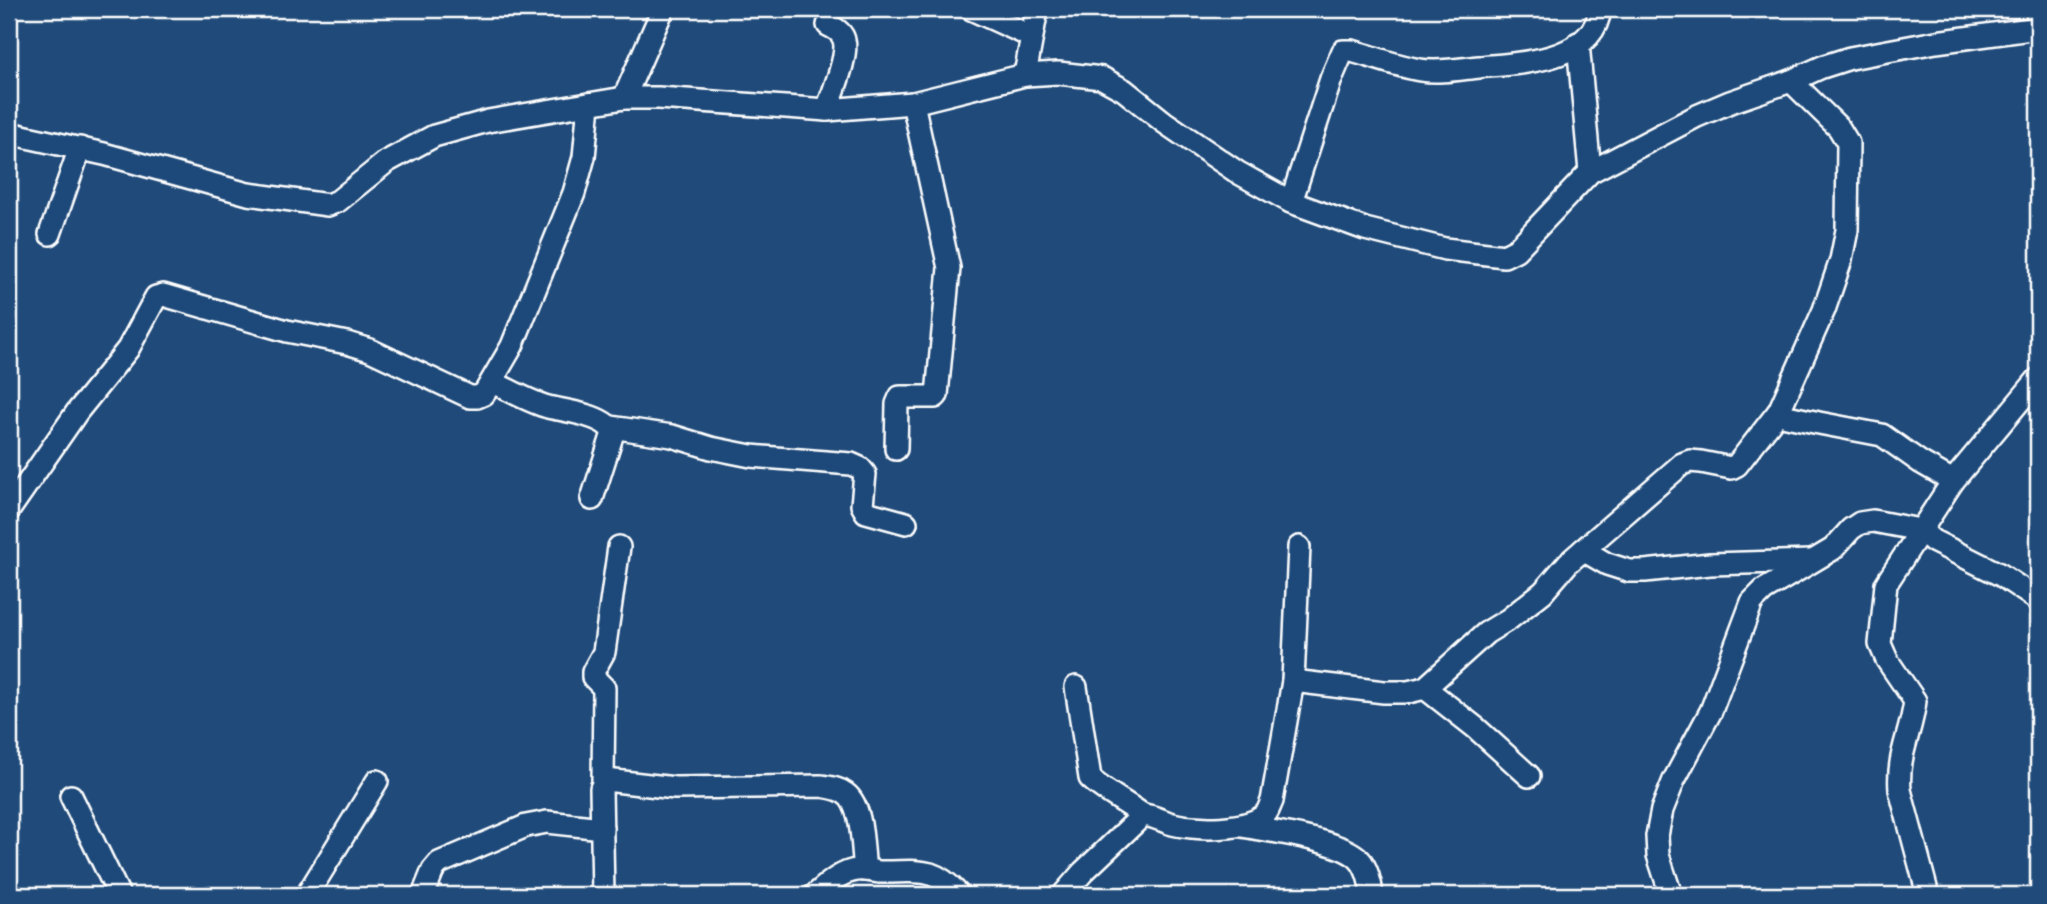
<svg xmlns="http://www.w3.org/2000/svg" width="2047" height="904" font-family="Mynerve,sans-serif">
<rect width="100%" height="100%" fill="#1f4a7a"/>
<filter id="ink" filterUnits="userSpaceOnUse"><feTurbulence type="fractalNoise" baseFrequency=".0143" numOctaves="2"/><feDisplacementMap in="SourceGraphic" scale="14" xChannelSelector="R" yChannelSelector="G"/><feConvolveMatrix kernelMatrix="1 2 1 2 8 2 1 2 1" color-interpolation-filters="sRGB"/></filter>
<g filter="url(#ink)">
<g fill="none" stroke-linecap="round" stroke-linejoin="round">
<defs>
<g id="minor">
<path d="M971,9L1030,36"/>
<path d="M1578,43L1590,172"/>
<path d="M1025,75L1037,9"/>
<path d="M1791,81L1839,128L1848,143L1847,230L1841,260L1824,310L1779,411L1787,416L1819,423L1882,435L1920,462L1953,481"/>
<path d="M624,98L663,9"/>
<path d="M827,110C832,94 849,55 844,40C842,32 835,28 828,25"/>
<path d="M9,133L104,154L248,194L328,205L338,201L386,162L434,136L488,121L624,98H658L827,110L913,103L1025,75L1058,73L1102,78L1124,90L1164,122L1237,172L1291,202L1365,229L1445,249L1504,256L1516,250L1590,172L1697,116L1730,102L1791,81L1822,67L1850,58L1936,42L2038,28"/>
<path d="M1291,202L1331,79L1343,51H1352C1374,57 1397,66 1420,70C1439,73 1460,69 1479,67C1519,63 1594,62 1600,9"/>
<path d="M50,234L80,148"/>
<path d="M492,382C510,390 529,402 548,407C565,411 606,415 613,433L592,499"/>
<path d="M611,427L672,436L711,448L751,456L851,464L860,468L865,474L862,505L866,512L906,523"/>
<path d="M896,449L897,404L900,397H935L937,395L949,268L913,103"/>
<path d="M9,510L77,412L128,349L156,297L163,295L287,331L347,343L370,350L470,397H477L484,394L512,346L574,193L584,157L589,104"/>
<path d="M1583,550L1607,564L1629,571H1645L1710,564L1811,561"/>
<path d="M1293,681L1384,692H1408L1425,688L1486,633L1509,619L1543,592L1568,563L1682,464L1690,461L1701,462L1731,468L1737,465L1779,411"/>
<path d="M1076,687L1090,778C1096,786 1131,806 1143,815"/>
<path d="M1425,688L1476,728L1529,776"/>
<path d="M603,781L604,688L593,677V672L604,652L619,547"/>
<path d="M71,796L119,895"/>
<path d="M1242,826C1269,831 1341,840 1359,859C1367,867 1371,884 1372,895"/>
<path d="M307,895L377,781"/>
<path d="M423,895L433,870L439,863L526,826L547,822L602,828"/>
<path d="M603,895L601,788L606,780L675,788L821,786C828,787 837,788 843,792C864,803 862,850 865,870"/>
<path d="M815,895C827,885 840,872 857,870C864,869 872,871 879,872C916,873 932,864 959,895"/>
<path d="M1063,895L1083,872L1143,815C1154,816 1160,820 1169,823C1191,830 1252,832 1267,812C1269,809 1270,805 1272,801L1293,681L1299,547"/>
<path d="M1671,895L1658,855L1657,836L1662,810L1674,780L1711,711L1752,602L1764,590L1833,549L1851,529L1860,523L1873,521L1920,530L1933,541L2001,575L2038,600"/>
<path d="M1928,895L1900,790C1897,754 1911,735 1915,701L1887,660L1880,644L1886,584L1953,481L2038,379"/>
</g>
</defs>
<!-- minor casing -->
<use href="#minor" stroke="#fff" stroke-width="26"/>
<!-- minor -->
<use href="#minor" stroke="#1f4a7a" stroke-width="21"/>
</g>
</g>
<!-- margin -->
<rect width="2047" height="904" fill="none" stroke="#1f4a7a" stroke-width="35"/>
<rect x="18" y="18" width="2012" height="869" fill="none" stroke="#fff" stroke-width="2.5" filter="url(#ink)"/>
</svg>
